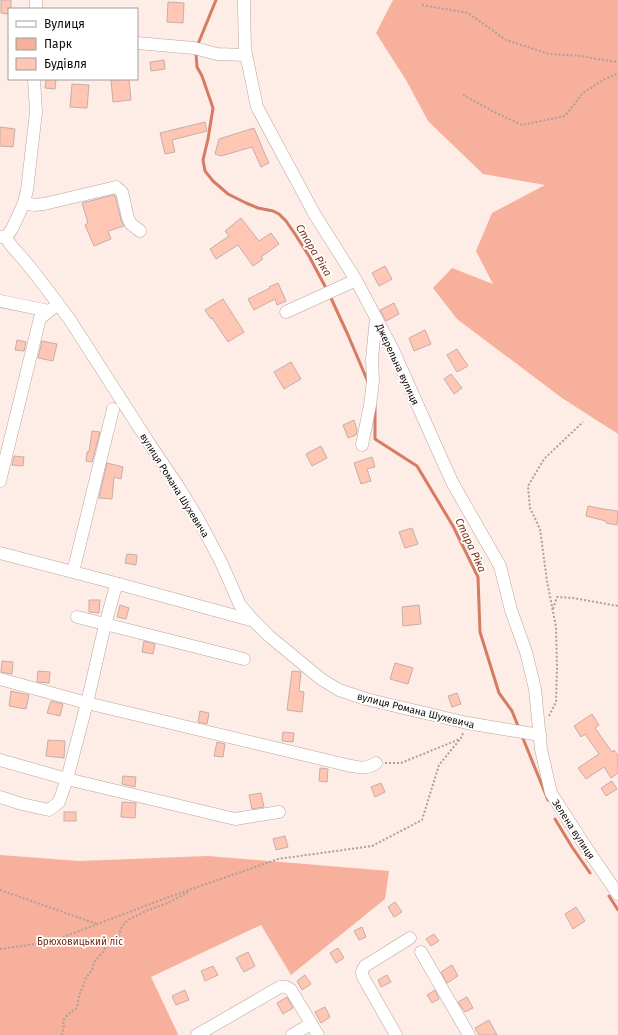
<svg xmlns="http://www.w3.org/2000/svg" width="618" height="1035" font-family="'Fira Sans',sans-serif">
<rect width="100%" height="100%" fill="#feece7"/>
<!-- green -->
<g fill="#f6b09b">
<path d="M393,0H618V434L562,398L457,319L433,288L452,268L493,284L476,251L492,213L545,185L483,174L428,121L406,80L376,33Z"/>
<path d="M0,855L79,861L208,856L389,871L385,899L291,975L261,925L151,977L178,1034L177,1035H0Z"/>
</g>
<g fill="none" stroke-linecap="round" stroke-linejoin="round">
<!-- stream -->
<g stroke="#d57c62" stroke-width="3">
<path d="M198,44L216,0"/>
<path d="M196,54L197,67L202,76L213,108L208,139L203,160L205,171L213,181L228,194L246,203L258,208L273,211L279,214L286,221L295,234L309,256L327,290"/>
<path d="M330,296L348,335L368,382"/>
<path d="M375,406V439L417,466L453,526L478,577L480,632L499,693L512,711L518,726"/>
<path d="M522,736L548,800"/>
<path d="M555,819L572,847L590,873"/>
<path d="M609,896L618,910"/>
</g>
</g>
<!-- building -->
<g fill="#ffc6b4" stroke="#c4afa9">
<path d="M1,0H11V9H9V14L1,13Z"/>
<path d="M168,2L184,3L183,23L167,22Z"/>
<path d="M164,60L165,69L151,71L150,62Z"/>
<path d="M46,79H56L55,89L45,88Z"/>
<path d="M123,79H129L131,100L113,102L111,80Z"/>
<path d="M72,84L89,85L87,108L70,107Z"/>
<path d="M205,122L207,131L172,140L175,152L165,154L160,133Z"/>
<path d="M0,127L15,129L13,147L0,146Z"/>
<path d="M254,128L264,152L269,163L261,167L252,147L221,156L215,154L219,139Z"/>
<path d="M114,195L115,196L121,220L124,226L108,231L111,239L94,246L85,225L88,223L82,203Z"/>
<path d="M241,218L259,241L271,233L279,244L261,257L263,259L253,266L238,245L216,259L210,249L229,236L225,231Z"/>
<path d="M385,266L392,279L379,286L372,273Z"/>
<path d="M278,283L286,301L277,305L275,299L254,310L248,299L270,288L269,287Z"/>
<path d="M223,299L244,332L228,342L212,318L211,319L205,310Z"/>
<path d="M394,303L399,314L386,321L380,310Z"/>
<path d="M425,330L431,344L414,351L409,338Z"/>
<path d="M17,340L26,342L24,351L15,350Z"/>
<path d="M42,341L57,344L53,361L38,358Z"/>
<path d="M457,349L468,366L457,372L447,355Z"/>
<path d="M291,362L301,379L284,389L274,372Z"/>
<path d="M451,374L462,388L454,394L444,379Z"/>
<path d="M354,420L357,430L356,435L348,438L343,425Z"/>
<path d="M92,431L100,432L92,462L86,461L87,452H89Z"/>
<path d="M321,446L327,458L312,466L306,454Z"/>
<path d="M14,456L24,457L23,466L12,465Z"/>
<path d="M372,457L375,467L367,469L371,481L361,484L354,463Z"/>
<path d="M107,463L123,467L121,479L114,477L112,499L99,498Z"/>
<path d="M588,506L603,509L618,511L617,525L606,523V521L586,516Z"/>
<path d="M412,528L418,544L405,548L399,532Z"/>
<path d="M127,554L137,555L136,565L125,563Z"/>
<path d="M89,600H100L99,613L89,612Z"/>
<path d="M120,605L129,608L126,619L117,617Z"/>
<path d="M419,605L421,624L403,626L402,607Z"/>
<path d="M144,641L155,644L153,654L142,652Z"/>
<path d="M2,661L13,662L12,674L1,672Z"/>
<path d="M395,663L413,668L408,684L390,679Z"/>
<path d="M38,671L50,672L49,683L37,682Z"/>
<path d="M292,671L301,672L299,691L304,692L302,712L287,710Z"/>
<path d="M11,691L29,695L26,709L9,706Z"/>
<path d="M457,693L461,704L452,707L448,696Z"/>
<path d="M51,701L63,704L60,716L47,713Z"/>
<path d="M200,711L209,713L207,724L198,722Z"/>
<path d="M592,714L599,725L595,728L612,752L614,750L618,755V773L611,778L604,767L586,779L578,768L599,754L585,734L581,737L574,726Z"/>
<path d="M283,732L294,733L293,742L282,741Z"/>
<path d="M48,740L65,741L64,758L46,756Z"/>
<path d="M217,742L225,744L223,757L214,756Z"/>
<path d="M320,768L328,769L327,782L319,781Z"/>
<path d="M123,776L136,777L135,787L122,784Z"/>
<path d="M612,781L617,789L606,796L601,788Z"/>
<path d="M381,783L385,792L375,797L371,787Z"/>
<path d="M261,793L264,807L252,809L249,795Z"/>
<path d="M122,802L136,803L135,818L121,817Z"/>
<rect x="64" y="812" width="12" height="9"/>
<path d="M285,836L288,847L276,850L273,839Z"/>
<path d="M395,902L402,912L394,917L388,907Z"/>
<path d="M576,907L585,921L573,929L565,914Z"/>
<path d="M362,927L366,937L359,940L354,931Z"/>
<path d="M434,934L439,941L431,946L426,939Z"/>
<path d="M338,948L344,958L336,963L330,953Z"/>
<path d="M248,952L255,966L244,972L236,958Z"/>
<path d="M452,965L458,976L447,983L441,972Z"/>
<path d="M213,966L218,975L205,981L201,971Z"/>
<path d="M305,975L311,984L302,990L297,981Z"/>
<path d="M387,975L391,982L381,987L378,980Z"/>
<path d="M185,990L189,1000L176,1005L172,996Z"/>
<path d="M435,990L439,999L432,1003L427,995Z"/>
<path d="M287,997L293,1008L283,1014L277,1003Z"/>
<path d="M467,997L473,1008L465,1012L458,1002Z"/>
<path d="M325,1007L330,1017L321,1023L315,1012Z"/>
<path d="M489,1020L497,1035H479L475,1028Z"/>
</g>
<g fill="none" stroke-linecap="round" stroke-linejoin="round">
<defs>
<g id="minor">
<path d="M244,0V9L245,49L257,107L315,215L356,280L393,350L452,482L500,566L511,610L526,652L535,689L541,749L551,793L587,849L618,894"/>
<path d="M36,9V0"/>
<path d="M137,43L194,48L217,54L246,55"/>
<path d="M24,203L34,205L44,204L116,187L122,192L128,218L131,224L140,231"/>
<path d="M0,237H6C10,246 18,253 24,260C40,279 55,300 70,320L149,443L178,486L197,517L220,560L240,605L254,621L269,636L321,679L339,690L366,699L467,723L540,735"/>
<path d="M6,237L12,229L24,203L27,190L36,112L34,79"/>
<path d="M0,301L49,311L53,308"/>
<path d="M286,312L356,280"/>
<path d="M362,445L370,405L373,381L372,359L376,318"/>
<path d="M0,481L40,318L49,311"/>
<path d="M0,553L119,584L254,621"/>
<path d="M73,572L113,409"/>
<path d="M77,617L244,659"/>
<path d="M0,679L87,703L351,766C362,768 366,769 376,763"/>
<path d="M0,760L67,779L235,819L279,812"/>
<path d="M0,797L22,804L49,810L59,802L67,779L87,703L105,625L115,589L119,584"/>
<path d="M421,952L469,1035"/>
<path d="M197,1035L280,987C285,986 287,987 291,990L318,1035"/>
<path d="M292,1035L311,1024"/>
<path d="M396,1035L363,977C361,972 362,970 365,966L410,938"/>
</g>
</defs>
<!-- minor casing -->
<use href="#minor" stroke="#baa59f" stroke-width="13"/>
<!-- path -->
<g stroke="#ad9f9b" stroke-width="2" stroke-dasharray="2 2" stroke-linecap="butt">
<path d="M422,5L468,13L506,40L549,54L582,56L596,59L618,62"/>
<path d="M463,95L496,113L522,125L565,116L583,93L603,80L618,73"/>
<path d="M553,609L557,597L573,598L618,606"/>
<path d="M549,716L556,702L557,668L556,627L547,581L540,529L530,508L528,486L544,459L583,422"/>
<path d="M385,763H401L460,739"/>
<path d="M0,890L97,924"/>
<path d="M0,949L50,942L166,898L278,859L372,846L422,820L439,765L461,738L463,733"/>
<path d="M61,1035L62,1034L64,1026L63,1021C66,1016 71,1011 77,1008L79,996L86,978L92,970L94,962L103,952L106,946L113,942L118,937L122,926L128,920L148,910L168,903L190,891"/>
</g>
<!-- minor -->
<use href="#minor" stroke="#fff" stroke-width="12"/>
</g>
<g text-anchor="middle" stroke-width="3.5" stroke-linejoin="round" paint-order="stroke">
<!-- street labels -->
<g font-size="10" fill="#110a08" stroke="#fff">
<text transform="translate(398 364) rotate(65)" y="4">Джерельна вулиця</text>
<text transform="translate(175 485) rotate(58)" y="4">вулиця Романа Шухевича</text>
<text transform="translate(416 710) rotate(14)" y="4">вулиця Романа Шухевича</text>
<text transform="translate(574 829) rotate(57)" y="4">Зелена вулиця</text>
</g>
<!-- park labels -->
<g font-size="10" fill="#7b2b11" stroke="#fff">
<text x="80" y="945">Брюховицький ліс</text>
</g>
<!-- water labels -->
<g font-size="11" font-style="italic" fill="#802f16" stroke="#fff">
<text transform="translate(314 250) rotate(59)" y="4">Стара Ріка</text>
<text transform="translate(471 545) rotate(65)" y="4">Стара Ріка</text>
</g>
</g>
<!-- legend -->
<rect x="8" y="8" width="130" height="72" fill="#ffffff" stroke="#a09d9c"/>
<rect x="16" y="21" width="20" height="6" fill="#ffffff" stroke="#a09d9c"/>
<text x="44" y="28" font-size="12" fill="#110a08">Вулиця</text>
<rect x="16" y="38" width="20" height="12" fill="#f6b09b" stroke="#a09d9c"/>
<text x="44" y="48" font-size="12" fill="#110a08">Парк</text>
<rect x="16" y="58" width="20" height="12" fill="#ffc6b4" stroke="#a09d9c"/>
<text x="44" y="68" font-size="12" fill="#110a08">Будівля</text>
</svg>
